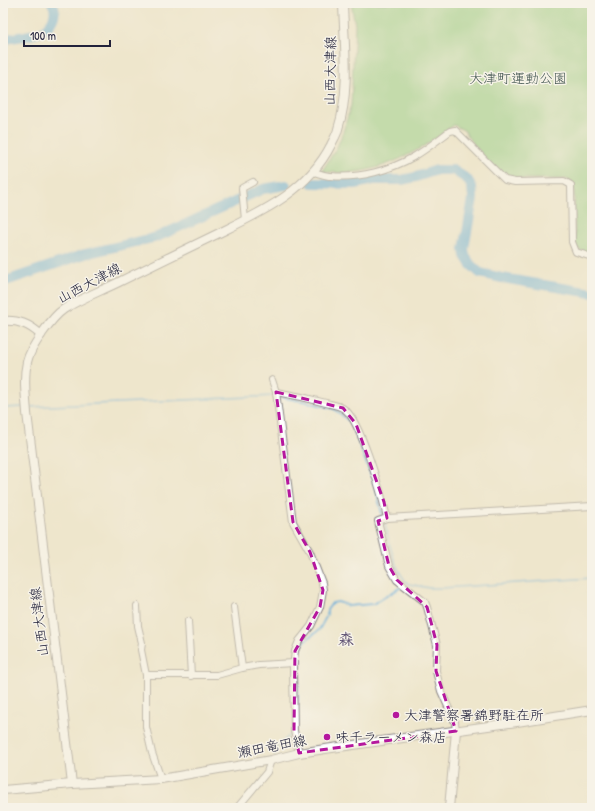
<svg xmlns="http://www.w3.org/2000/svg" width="595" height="811" font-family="'Patrick Hand','Klee One',sans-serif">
<rect width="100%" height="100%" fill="#f7f3e8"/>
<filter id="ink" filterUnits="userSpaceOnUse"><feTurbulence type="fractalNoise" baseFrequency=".025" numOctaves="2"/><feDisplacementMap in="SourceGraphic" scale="8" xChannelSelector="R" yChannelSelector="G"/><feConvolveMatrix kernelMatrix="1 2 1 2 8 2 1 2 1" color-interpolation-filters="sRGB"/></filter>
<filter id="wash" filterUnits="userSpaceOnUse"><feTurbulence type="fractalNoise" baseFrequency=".012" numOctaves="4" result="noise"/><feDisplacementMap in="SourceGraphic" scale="16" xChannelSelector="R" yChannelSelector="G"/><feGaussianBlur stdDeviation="0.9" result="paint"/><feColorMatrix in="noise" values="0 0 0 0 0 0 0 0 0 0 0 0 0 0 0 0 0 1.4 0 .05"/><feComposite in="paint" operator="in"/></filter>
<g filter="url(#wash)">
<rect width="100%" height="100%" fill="#eee6cc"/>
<!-- green -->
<path fill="#91ce84" stroke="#5a7860" d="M351,3H592V254L577,249L575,241L574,189L572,182L566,179H517C495,176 480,152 467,136L465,131L454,125C417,154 370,180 322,171L337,147L343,132L351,105L355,25Z"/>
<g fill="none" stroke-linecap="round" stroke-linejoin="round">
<!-- stream -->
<g stroke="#63addb" stroke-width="1.5">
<path d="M279,397L308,402L334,409L351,423L376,489L383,518"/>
<path d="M29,407L275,396"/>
<path d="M3,408L24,407"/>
<path d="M384,521C390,543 392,566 408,584"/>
<path d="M409,584L429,588H442L592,578"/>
<path d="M296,708L298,703L299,649L306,640L319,630L327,615V610L332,603L338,602L347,605V606L373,604L403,586"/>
<path d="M275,755L277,747L293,732"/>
<path d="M241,808L268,775"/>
</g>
<!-- river -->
<g stroke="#63addb" stroke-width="10">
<path d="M3,40C14,37 31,36 41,32C51,26 59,13 52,3"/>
<path d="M312,183L355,184L373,180H402L416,177L437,170H453L467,179L472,187L473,198L464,249L465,256L471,265L480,273L502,278L592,293"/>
<path d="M3,282L85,254L157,237L263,189L286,185"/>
</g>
</g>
</g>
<g filter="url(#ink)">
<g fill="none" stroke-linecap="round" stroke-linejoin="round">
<defs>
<g id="street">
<path d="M313,172C319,173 325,176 331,176C359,179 391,170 415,156C427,149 439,139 450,131L455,130L505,180L515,182L564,181L571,185L572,242L576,252L592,257"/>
<path d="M245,220L242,188L253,182"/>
<path d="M272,380L276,392L293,522L310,552L322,583L323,590L320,607L311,626L299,641L295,651L293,667L294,731L299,753"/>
<path d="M276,392C294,395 312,399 330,404C335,405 340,406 344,409C360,418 383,499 387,518"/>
<path d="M137,606L138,626L142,643L141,650L146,675V727L152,753L161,779"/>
<path d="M234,607L242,668"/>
<path d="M188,621L191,676"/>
<path d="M146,675H217L242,668L259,665L294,663"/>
<path d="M456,731L455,722L441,691L436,671L437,645L427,607L425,602L397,580L389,566L378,521L387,518L592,506"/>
<path d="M237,808L267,772L271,760"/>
</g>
<g id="secondary">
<path d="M3,321C19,320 29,324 41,335"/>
<path d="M72,784L27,413C26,397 23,379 27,362C30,348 52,317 64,309C81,298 101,291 119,282C149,267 180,252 211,237C257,214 306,194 331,145C333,140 337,135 338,129C351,89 344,44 343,3"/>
<path d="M3,790L72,784L161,779L271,760L299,753L332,748L517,722L592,710"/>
<path d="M449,808L456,731"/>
</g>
</defs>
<!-- street casing -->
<use href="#street" stroke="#888484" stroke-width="8"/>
<!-- secondary casing -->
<use href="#secondary" stroke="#888484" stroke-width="10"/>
<!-- street -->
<use href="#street" stroke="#fff" stroke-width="6"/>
<!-- secondary -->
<use href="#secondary" stroke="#fff" stroke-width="8"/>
</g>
</g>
<!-- marked area -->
<path d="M0 0H595V811H0ZM276,392L343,408L356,424L384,502L387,518L378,521L389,566L397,580L427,607L437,645L436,671L456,731L299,753L294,731L295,651L320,607L323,590L310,552L293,522Z" fill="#eee6cc" fill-opacity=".55" fill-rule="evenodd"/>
<path fill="none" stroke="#b5179e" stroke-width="3" stroke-dasharray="8 5" stroke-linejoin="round" d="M276,392L343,408L356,424L384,502L387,518L378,521L389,566L397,580L427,607L437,645L436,671L456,731L299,753L294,731L295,651L320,607L323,590L310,552L293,522Z"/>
<!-- markers -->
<g fill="#b5179e" stroke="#f7f3e8" stroke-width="1.5">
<circle cx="396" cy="715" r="4"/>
<circle cx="327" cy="737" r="4"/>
</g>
<g text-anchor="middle" stroke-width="3" stroke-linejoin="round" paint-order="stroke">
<!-- street labels -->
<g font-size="14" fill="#22223b" stroke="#f7f3e8">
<text transform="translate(330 71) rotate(-89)" y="5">山西大津線</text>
<text transform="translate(89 283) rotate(-28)" y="5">山西大津線</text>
<text transform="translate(39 622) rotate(-97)" y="5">山西大津線</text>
<text transform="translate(272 746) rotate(-11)" y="5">瀬田竜田線</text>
</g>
<!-- park labels -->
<g font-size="14" fill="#435651" stroke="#f7f3e8">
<text x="518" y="83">大津町運動公園</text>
</g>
<!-- poi labels -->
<g font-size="14" fill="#22223b" stroke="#f7f3e8" text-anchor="start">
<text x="404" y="720">大津警察署錦野駐在所</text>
<text x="335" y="742">味千ラーメン森店</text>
</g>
<!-- quarter labels -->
<g font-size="16" font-weight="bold" fill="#5e5173" stroke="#f7f3e8">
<text x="346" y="645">森</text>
</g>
</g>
<!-- margin -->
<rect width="595" height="811" fill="none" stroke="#f7f3e8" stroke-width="16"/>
<!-- scale -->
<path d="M24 40v6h86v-6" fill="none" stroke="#22223b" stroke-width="2"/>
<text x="30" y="40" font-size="12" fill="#22223b" stroke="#f7f3e8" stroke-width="3" paint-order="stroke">100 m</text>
</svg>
